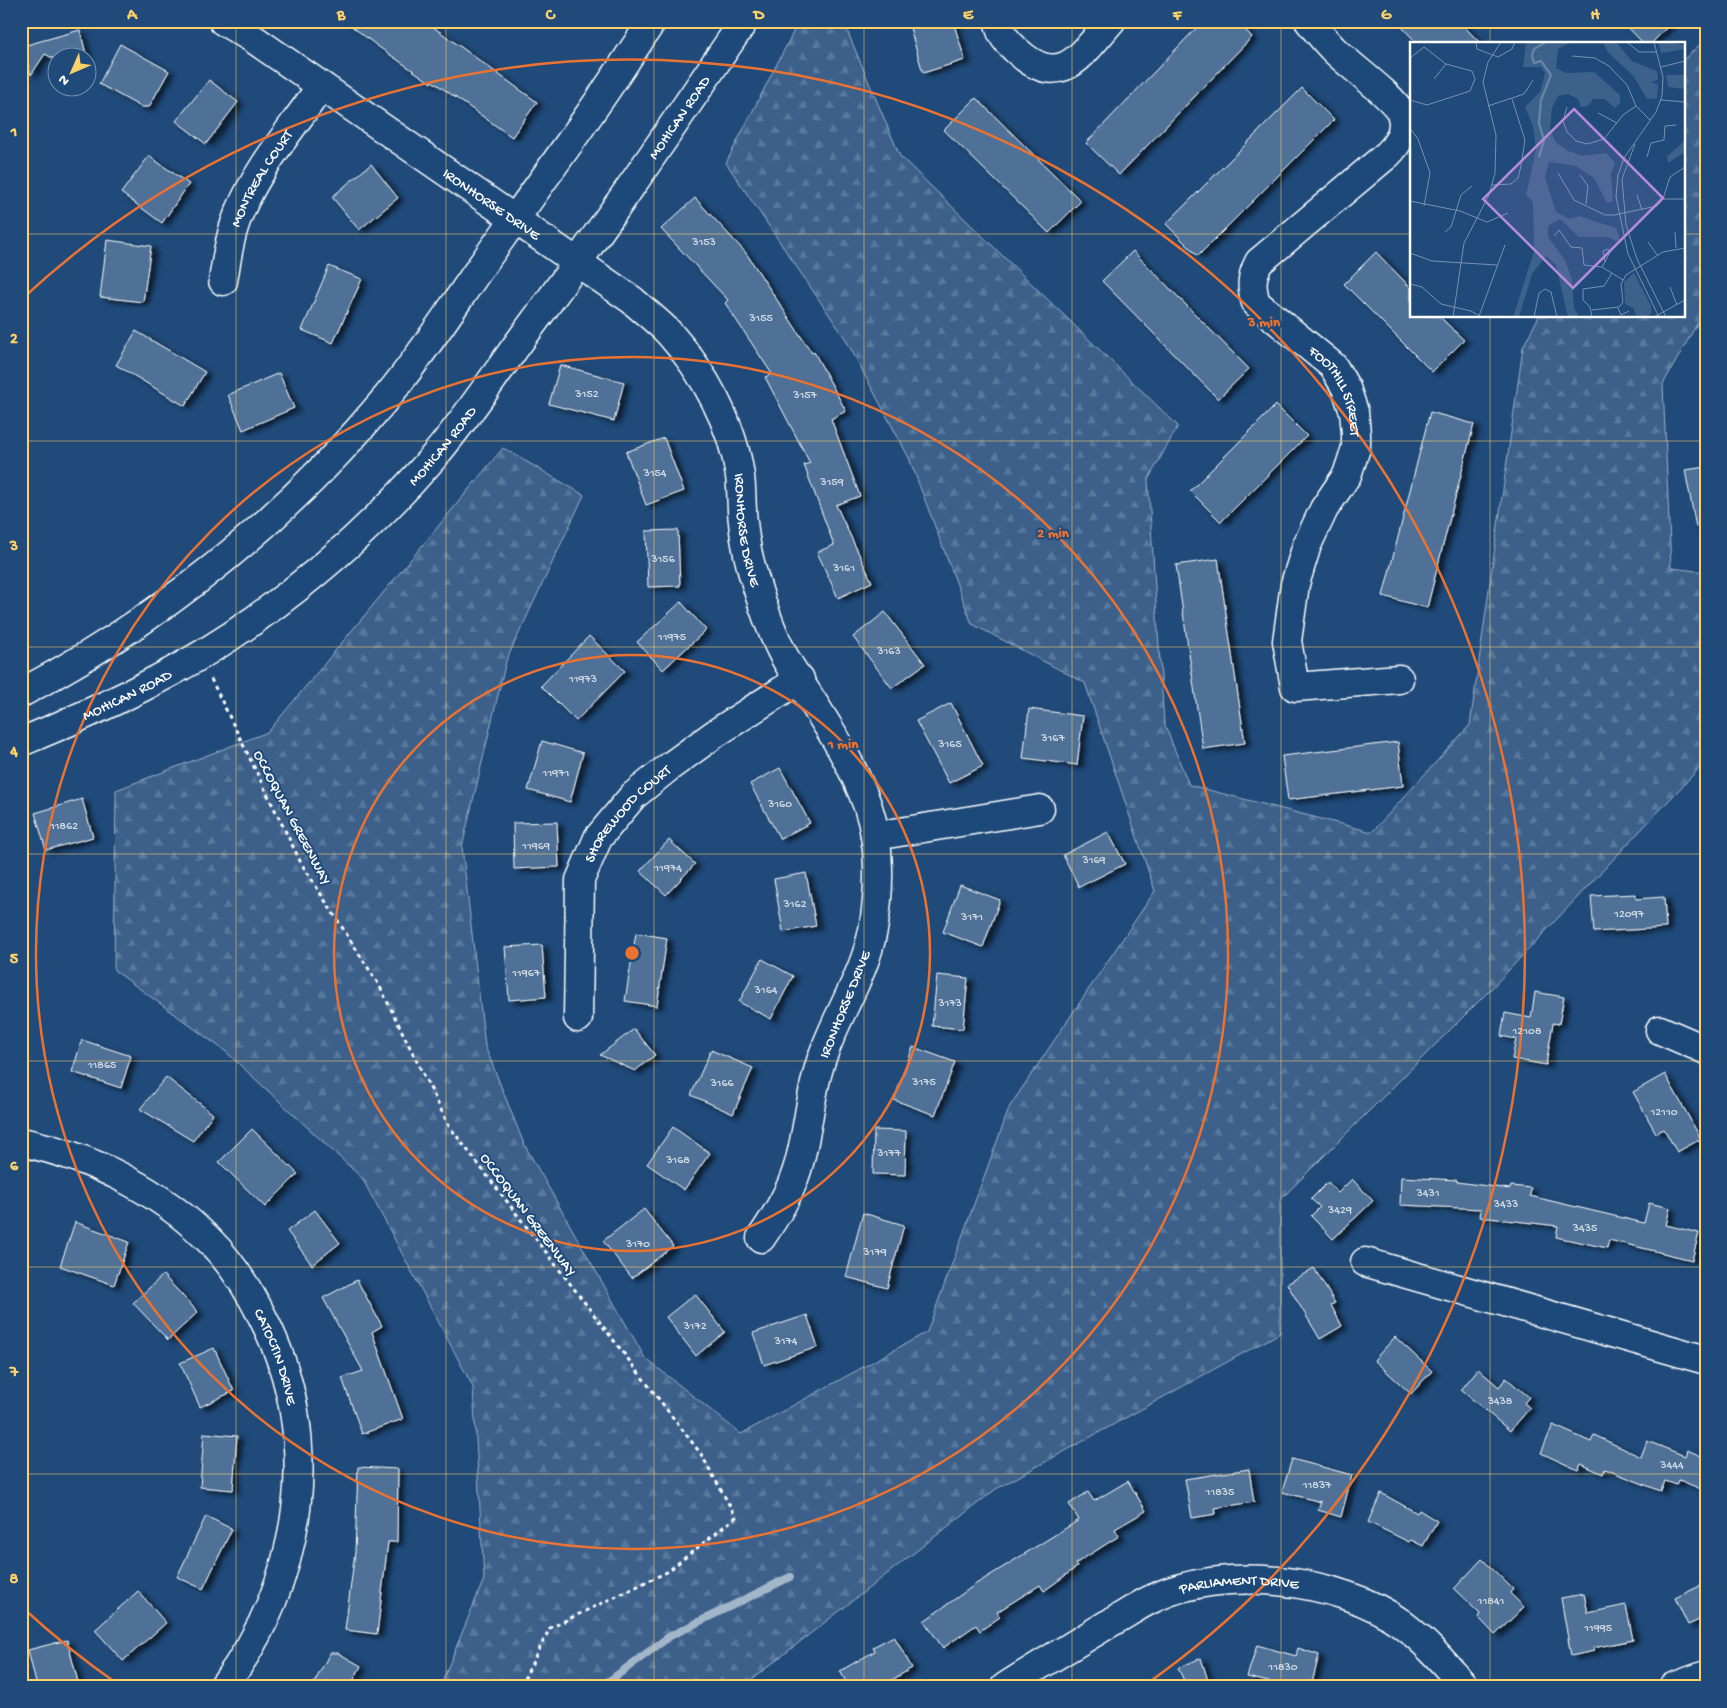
<svg xmlns="http://www.w3.org/2000/svg" width="1727" height="1708" font-family="'Gochi Hand',sans-serif">
<defs>
<pattern id="forest-firs" width="22" height="20" patternUnits="userSpaceOnUse" patternTransform="scale(1.25)"><rect width="22" height="20" fill="#3c618b"/><path d="M5 1l3.5 6h-7zM16 11l3.5 6h-7z" fill="#59799c"/></pattern>
<filter id="shadow"><feDropShadow dx="5.5" dy="3" stdDeviation="2.5" flood-color="#0009"/></filter>
</defs>
<rect width="100%" height="100%" fill="#1f4a7a"/>
<filter id="ink" filterUnits="userSpaceOnUse"><feTurbulence type="fractalNoise" baseFrequency=".02" numOctaves="2"/><feDisplacementMap in="SourceGraphic" scale="10" xChannelSelector="R" yChannelSelector="G"/><feConvolveMatrix kernelMatrix="1 2 1 2 8 2 1 2 1" color-interpolation-filters="sRGB"/></filter>
<g filter="url(#ink)">
<!-- forest -->
<path fill="url(#forest-firs)" stroke="#9eb0c5" d="M799,21H843L900,156L1178,426L1148,480L1164,723L1189,785L1372,832L1470,725L1523,347L1539,316H1683V60L1706,39V308L1663,384L1671,568L1706,572V761L1490,990L1280,1200V1333L996,1489L751,1680L745,1687H440L484,1579L473,1387L362,1178L225,1051L114,970L116,790L268,732L503,448L584,495L506,661L462,847L485,1046L524,1144L645,1358L741,1434L927,1332L1010,1106L1155,891L1085,683L972,624L909,458L845,338L726,163Z"/>
<g fill="none" stroke-linecap="round" stroke-linejoin="round">
<!-- stream -->
<path stroke="#a3b5c8" stroke-width="8" d="M601,1687L670,1636L790,1577"/>
</g>
<!-- building -->
<g fill="#507197" stroke="#fff" filter="url(#shadow)">
<path d="M345,21H425L537,102L512,137L432,81L431,83L376,45Z"/>
<path d="M908,21H953L965,60L923,73Z"/>
<path d="M1203,21H1237L1252,37L1119,175L1086,143Z"/>
<path d="M1396,21H1459L1481,44H1418Z"/>
<path d="M1622,21H1673L1651,44H1644Z"/>
<path d="M80,30L87,58H58V61L45,54L31,75L23,46Z"/>
<path d="M120,44L169,71L149,107H141L99,84Z"/>
<path d="M209,80L238,102L206,144L176,121Z"/>
<path d="M1302,88L1334,120L1198,256L1166,224Z"/>
<path d="M976,98L1081,201L1049,233L944,130Z"/>
<path d="M149,156L189,184L162,223L121,193Z"/>
<path d="M371,164L398,198L359,230L332,197Z"/>
<path d="M695,198L746,253L812,353L814,352L846,411L831,419L860,496L836,505L872,582L838,598L817,552L834,545L804,465L810,463L765,377L772,374L725,303L728,300L661,229Z"/>
<path d="M107,240L151,246L143,302L100,297Z"/>
<path d="M1133,251L1249,369L1218,399L1102,281Z"/>
<path d="M1376,252L1411,288V316H1439L1464,340L1432,372L1344,284Z"/>
<path d="M329,266L362,279L333,343L302,330Z"/>
<path d="M136,331L205,372L185,406L116,365Z"/>
<path d="M560,365L624,382L614,421L549,404Z"/>
<path d="M279,373L294,408L243,430L228,395Z"/>
<path d="M1276,405L1307,436L1221,522L1190,491Z"/>
<path d="M1430,412L1474,424L1427,608L1383,596Z"/>
<path d="M664,438L684,491L646,505L626,452Z"/>
<path d="M1706,467V526L1696,527L1685,470Z"/>
<path d="M678,530L680,586L648,587L646,531Z"/>
<path d="M1218,559L1245,743L1203,749L1176,565Z"/>
<path d="M681,602L706,630L663,670L637,642Z"/>
<path d="M885,612L925,664L892,688L853,637Z"/>
<path d="M589,636L625,671L576,721L541,686Z"/>
<path d="M951,703L983,766L949,783L916,721Z"/>
<path d="M1029,709L1083,716L1077,765L1023,758Z"/>
<path d="M542,741L583,753L570,802L528,790Z"/>
<path d="M1398,742L1403,786L1288,800L1282,756Z"/>
<path d="M780,768L810,823L780,839L750,784Z"/>
<path d="M82,799L93,837L46,850L35,813Z"/>
<path d="M557,822L559,867L514,869L513,823Z"/>
<path d="M1108,832L1125,864L1079,887L1063,855Z"/>
<path d="M669,840L695,864L666,895L640,871Z"/>
<path d="M806,873L816,926L783,932L774,879Z"/>
<path d="M960,885L1000,900L983,947L943,932Z"/>
<path d="M1636,894V899L1664,897L1666,928L1594,932L1591,896Z"/>
<path d="M636,933L667,938L657,1006L625,1001Z"/>
<path d="M542,945L546,997L509,1000L505,947Z"/>
<path d="M762,959L793,976L771,1019L739,1002Z"/>
<path d="M937,975L968,978L963,1029L932,1026Z"/>
<path d="M1535,992L1564,997L1559,1024L1553,1023L1546,1065L1512,1059L1516,1039L1501,1036L1505,1013L1531,1018Z"/>
<path d="M634,1029L655,1055L635,1071L600,1055Z"/>
<path d="M82,1040L131,1056L121,1088L72,1072Z"/>
<path d="M913,1047L955,1062L935,1115L894,1100Z"/>
<path d="M711,1050L753,1068L733,1114L691,1095Z"/>
<path d="M1665,1074L1701,1139L1677,1152L1664,1129L1656,1133L1633,1092Z"/>
<path d="M166,1077L213,1114L193,1141L140,1109Z"/>
<path d="M673,1127L710,1153L684,1190L647,1164Z"/>
<path d="M252,1129L298,1174L265,1207L219,1162Z"/>
<path d="M874,1130L906,1131L905,1175L873,1174Z"/>
<path d="M1401,1177L1457,1180V1182L1510,1189L1511,1186L1531,1188L1530,1196L1644,1223L1649,1203L1670,1208L1666,1225L1699,1233L1692,1260L1609,1240L1607,1248L1556,1237L1558,1226L1480,1217L1481,1209L1400,1205Z"/>
<path d="M1352,1179L1373,1201L1333,1239L1311,1216L1320,1207L1311,1199L1328,1182L1338,1193Z"/>
<path d="M644,1209L673,1246L632,1278L603,1241Z"/>
<path d="M315,1210L340,1243L312,1265L287,1231Z"/>
<path d="M863,1213L904,1225L887,1288L846,1277Z"/>
<path d="M75,1222L129,1242L114,1285L60,1266Z"/>
<path d="M1314,1268L1335,1303L1331,1305L1342,1326L1320,1339L1287,1284Z"/>
<path d="M163,1275L198,1312L168,1340L133,1303Z"/>
<path d="M357,1280L382,1326L372,1332L403,1419L362,1434L342,1378L363,1371L323,1298Z"/>
<path d="M695,1294L725,1332L696,1356L666,1317Z"/>
<path d="M807,1315L818,1347L764,1365L753,1333Z"/>
<path d="M1395,1337L1432,1371L1411,1394L1374,1360Z"/>
<path d="M214,1348L234,1391L200,1407L180,1363Z"/>
<path d="M1478,1369L1499,1387L1506,1378L1529,1397L1524,1403L1530,1408L1510,1431L1461,1390Z"/>
<path d="M1553,1425L1591,1442L1594,1435L1641,1457L1647,1441L1685,1456L1687,1450L1706,1458V1491L1679,1480L1677,1485L1665,1481L1661,1491L1605,1469L1603,1474L1581,1464L1578,1470L1541,1453Z"/>
<path d="M204,1433L237,1436L233,1490L200,1487Z"/>
<path d="M1292,1459L1352,1475L1341,1517L1318,1510L1321,1502L1282,1492Z"/>
<path d="M358,1467L398,1469L397,1542H388L377,1634L345,1630L355,1552Z"/>
<path d="M1249,1469L1254,1502L1215,1508L1216,1514L1192,1518L1185,1479Z"/>
<path d="M1128,1481L1146,1511L1115,1529L1119,1536L1075,1564L1077,1567L1044,1591L1040,1585L997,1612L1000,1617L980,1631L976,1625L943,1648L924,1621L976,1584L1079,1520L1069,1504L1088,1492L1094,1501Z"/>
<path d="M1381,1493L1417,1513L1419,1510L1437,1521L1423,1546L1411,1540L1409,1542L1368,1522Z"/>
<path d="M206,1516L232,1529L203,1589L177,1577Z"/>
<path d="M1482,1559L1513,1589L1510,1593L1524,1607L1495,1635L1478,1617L1480,1614L1454,1589Z"/>
<path d="M1706,1583V1617L1688,1625L1675,1598Z"/>
<path d="M138,1591L166,1623L123,1661L95,1630Z"/>
<path d="M1584,1594L1588,1613L1626,1605L1633,1640L1593,1648L1594,1651L1571,1656L1561,1598Z"/>
<path d="M894,1636L912,1668L880,1687H849L840,1671L875,1651L873,1647Z"/>
<path d="M67,1640L78,1682L60,1687H37L28,1650Z"/>
<path d="M1257,1645L1296,1656L1298,1648L1319,1655L1311,1687H1291L1247,1677Z"/>
<path d="M330,1653H338L361,1666L350,1687H312Z"/>
<path d="M1201,1658L1210,1687H1187L1178,1668Z"/>
</g>
<g fill="none" stroke-linecap="round" stroke-linejoin="round">
<defs>
<g id="minor">
<path id="s1" d="M223,21L255,40L632,300C644,311 659,322 670,334C704,372 733,425 740,476C742,491 741,507 743,522C745,544 750,566 757,587C765,613 774,640 788,663C817,710 850,755 868,807C881,845 880,891 873,930C864,978 834,1018 820,1064C809,1099 808,1135 797,1170C789,1195 776,1216 761,1238"/>
<path d="M999,21C999,34 1008,42 1016,50C1061,92 1081,55 1111,21"/>
<path id="s2" d="M1309,21C1317,31 1325,41 1334,50C1349,65 1394,97 1401,113C1407,129 1399,143 1388,154L1259,262C1251,277 1251,287 1256,303L1333,366L1346,388L1354,412L1356,433V448L1347,475L1324,509L1307,545L1295,584L1287,641L1295,687L1399,679"/>
<path id="s3" d="M223,281C227,257 230,233 240,211C259,166 294,126 321,86"/>
<path d="M21,693C161,619 286,519 387,397C426,350 458,298 494,248C548,173 602,99 652,21"/>
<path id="s4" d="M21,742C104,708 184,671 257,618C320,573 380,519 431,460C465,421 494,376 525,334C601,232 672,127 744,21"/>
<path d="M875,836L1040,809"/>
<path id="s5" d="M578,1018L580,880L598,838L633,796L669,767L716,733L800,679"/>
<path d="M1660,1030L1706,1050"/>
<path id="s6" d="M21,1142C90,1156 159,1190 209,1240C231,1262 249,1290 263,1318C324,1437 304,1581 223,1687"/>
<path d="M1365,1262L1706,1360"/>
<path id="s7" d="M1005,1687C1039,1665 1074,1645 1108,1624C1124,1616 1138,1605 1154,1598C1222,1565 1340,1578 1401,1623C1425,1641 1445,1664 1465,1687"/>
<path d="M1673,1687L1706,1675"/>
</g>
</defs>
<!-- minor casing -->
<use href="#minor" stroke="#fff" stroke-width="31"/>
<!-- path -->
<path stroke="#fff" stroke-width="3" stroke-dasharray="4 4" stroke-linecap="butt" d="M211,679L301,863L379,985L449,1126L701,1454L736,1517L667,1572L550,1628L520,1687"/>
<!-- minor -->
<use href="#minor" stroke="#1f4a7a" stroke-width="28"/>
</g>
</g>
<!-- grid -->
<path fill="none" stroke="#ffd166" stroke-width="1" stroke-opacity="0.55" d="M236,21V1687M446,21V1687M654,21V1687M864,21V1687M1072,21V1687M1281,21V1687M1490,21V44M21,234H1411M1683,234H1706M1490,316V1687M21,441H1706M21,647H1706M21,854H1706M21,1061H1706M21,1267H1706M21,1474H1706"/>
<!-- distance rings -->
<g fill="none" stroke="#eb7230" stroke-width="2.5">
<circle cx="632" cy="953" r="298"/>
<circle cx="632" cy="953" r="596"/>
<path d="M119 1685A894 894 0 0 1 22 1607M22 299A894 894 0 1 1 1145 1685"/>
</g>
<g text-anchor="middle" stroke-width="4" stroke-linejoin="round" paint-order="stroke">
<!-- number labels -->
<g font-size="12" fill="#d3dce5">
<text x="704" y="245">3153</text>
<text x="761" y="321">3155</text>
<text x="587" y="397">3152</text>
<text x="805" y="398">3157</text>
<text x="655" y="476">3154</text>
<text x="832" y="485">3159</text>
<text x="663" y="562">3156</text>
<text x="844" y="571">3161</text>
<text x="672" y="640">11975</text>
<text x="889" y="654">3163</text>
<text x="583" y="682">11973</text>
<text x="1053" y="741">3167</text>
<text x="950" y="747">3165</text>
<text x="556" y="776">11971</text>
<text x="780" y="807">3160</text>
<text x="64" y="829">11862</text>
<text x="536" y="849">11969</text>
<text x="1094" y="863">3169</text>
<text x="668" y="871">11974</text>
<text x="795" y="907">3162</text>
<text x="1629" y="917">12097</text>
<text x="972" y="920">3171</text>
<text x="526" y="976">11967</text>
<text x="766" y="993">3164</text>
<text x="950" y="1006">3173</text>
<text x="1527" y="1034">12108</text>
<text x="102" y="1068">11865</text>
<text x="924" y="1085">3175</text>
<text x="722" y="1086">3166</text>
<text x="1664" y="1115">12110</text>
<text x="889" y="1156">3177</text>
<text x="678" y="1163">3168</text>
<text x="1428" y="1196">3431</text>
<text x="1506" y="1207">3433</text>
<text x="1340" y="1213">3429</text>
<text x="1585" y="1231">3435</text>
<text x="638" y="1247">3170</text>
<text x="875" y="1255">3179</text>
<text x="695" y="1329">3172</text>
<text x="786" y="1344">3174</text>
<text x="1500" y="1404">3438</text>
<text x="1672" y="1468">3444</text>
<text x="1317" y="1488">11837</text>
<text x="1220" y="1495">11835</text>
<text x="1491" y="1604">11841</text>
<text x="1598" y="1631">11995</text>
<text x="1283" y="1670">11830</text>
</g>
<!-- street labels -->
<g font-size="15" fill="#fff" stroke="#1f4a7a">
<text dy="5" stroke="none"><textPath href="#s4" startOffset="926">MOHICAN ROAD</textPath></text>
<text dy="5" stroke="none"><textPath href="#s3" startOffset="111">MONTREAL COURT</textPath></text>
<text dy="5" stroke="none"><textPath href="#s1" startOffset="325">IRONHORSE DRIVE</textPath></text>
<text dy="5" stroke="none"><textPath href="#s2" startOffset="510">FOOTHILL STREET</textPath></text>
<text dy="5" stroke="none"><textPath href="#s4" startOffset="521">MOHICAN ROAD</textPath></text>
<text dy="5" stroke="none"><textPath href="#s1" startOffset="761">IRONHORSE DRIVE</textPath></text>
<text dy="5" stroke="none"><textPath href="#s4" startOffset="116">MOHICAN ROAD</textPath></text>
<text dy="5" stroke="none"><textPath href="#s5" startOffset="221">SHOREWOOD COURT</textPath></text>
<text transform="translate(293 817) rotate(62)" y="5">OCCOQUAN GREENWAY</text>
<text transform="translate(844 1004) rotate(-68)" y="5">IRONHORSE DRIVE</text>
<text transform="translate(529 1214) rotate(53)" y="5">OCCOQUAN GREENWAY</text>
<text dy="5" stroke="none"><textPath href="#s6" startOffset="351">CATOCTIN DRIVE</textPath></text>
<text dy="5" stroke="none"><textPath href="#s7" startOffset="261">PARLIAMENT DRIVE</textPath></text>
</g>
</g>
<!-- overview -->
<g transform="translate(1410 42)">
<rect width="275" height="275" fill="#1f4a7a"/>
<path d="M116,0H162L148,7L146,26L156,31L184,30L210,53V61L205,66L195,57H183L178,64L171,65L168,57L158,52L148,54L142,66L140,88L145,99L156,108L172,114L196,111L205,121L201,132L203,159L197,161L184,136L166,124L139,120L135,135L146,170L160,177L169,174L206,186L211,201L198,195H169L150,177L138,184V195L155,218L162,238L164,266L169,275H158L146,223L136,214L122,232L109,275H103L124,209L123,160L116,153L126,108L123,84L115,65L130,50L135,31L131,25H113ZM193,0H206L222,19L247,29L248,38L241,40L248,43L247,56L237,57L224,35L197,9ZM248,0H263L275,4V7L251,11ZM256,33H275V47L258,45ZM275,99V110L258,121L257,114ZM224,231L241,264V272L235,275H227L223,266L215,262L214,240Z" fill="#3c618b"/>
<path fill="none" stroke="#6583a4" stroke-width="2.5" d="M129,115L134,98L129,81L131,58L141,33L131,19L124,21L122,14L124,7L136,0"/>
<path fill="none" stroke="#7992af" stroke-width="1" d="M66,0L67,7L88,15L102,7L105,0M217,0L229,10H247M244,0L253,35L252,54L246,70L214,116L208,133L206,155L218,212L249,275M162,14L185,16L199,24L217,43L226,64L240,78M0,16L14,5L36,22L62,29L65,37L60,49L17,63L0,58M251,25L275,19M24,37L36,22M251,58L275,60M78,64L114,52L123,38M157,65L153,79L157,90L166,99L177,102L194,97L213,73L226,64M188,71L207,81M0,86L8,97L20,131L14,164M225,102L212,137L216,183L227,217L256,275M237,115L241,101L254,98L255,84L266,83M148,131L164,158L195,173H204L247,164L253,157L260,135L275,125M170,133L178,144L176,162M82,143L101,142L108,136L111,124L115,98L102,57M227,153L232,168M253,157H275M0,159L50,169L77,180L98,171M35,190L41,185L51,153L62,144M265,190L266,206M144,194L149,188L161,205L172,206L174,223L192,225L213,238M238,200L248,214M0,211L22,219L87,223M192,225L195,220L200,210L198,207L193,209L195,220M0,242L12,245L31,262L61,269L71,275M260,245L267,263M208,266L211,273L219,269M182,268L209,265L213,260L211,242L216,233L253,210L275,206M69,274L95,203M43,275L54,201L79,153L85,131L86,93L73,40L78,20L91,0M124,275L129,251L135,247L141,250L147,275M182,275L180,265L173,258V247L194,244L202,231M244,275L275,258"/>
<path fill="#b68bdc" fill-opacity="0.15" stroke="#b68bdc" stroke-width="2.5" d="M164,67L253,156L163,246L73,157Z"/>
<rect width="275" height="275" fill="none" stroke="#fff" stroke-width="2.5"/>
</g>
<circle cx="632" cy="953" r="8" fill="#eb7230" stroke="#1f4a7a" stroke-width="2.5"/>
<g font-size="15" text-anchor="middle" font-weight="bold" fill="#eb7230" stroke="#1f4a7a" stroke-width="4" stroke-linejoin="round" paint-order="stroke">
<text x="1264" y="326">3 min</text>
<text x="1053" y="537">2 min</text>
<text x="843" y="748">1 min</text>
</g>
<!-- margin -->
<rect width="1727" height="1708" fill="none" stroke="#1f4a7a" stroke-width="55"/>
<!-- north arrow -->
<g transform="translate(72 72) rotate(225)"><circle r="24" fill="#1f4a7a" stroke="#7992af"/>
<path d="M0-4L9 19L0 12L-9 19Z" fill="#ffd166"/>
<text y="-8" font-size="14" font-weight="bold" text-anchor="middle" fill="#ffffff">N</text>
</g>
<rect x="28" y="28" width="1672" height="1652" fill="none" stroke="#ffd166" stroke-width="2"/>
<g font-size="16" text-anchor="middle" font-weight="bold" fill="#ffd166">
<text x="132" y="19">A</text>
<text x="341" y="19">B</text>
<text x="550" y="19">C</text>
<text x="759" y="19">D</text>
<text x="968" y="19">E</text>
<text x="1177" y="19">F</text>
<text x="1386" y="19">G</text>
<text x="1595" y="19">H</text>
<text x="14" y="136">1</text>
<text x="14" y="343">2</text>
<text x="14" y="550">3</text>
<text x="14" y="756">4</text>
<text x="14" y="963">5</text>
<text x="14" y="1170">6</text>
<text x="14" y="1376">7</text>
<text x="14" y="1583">8</text>
</g>
</svg>
